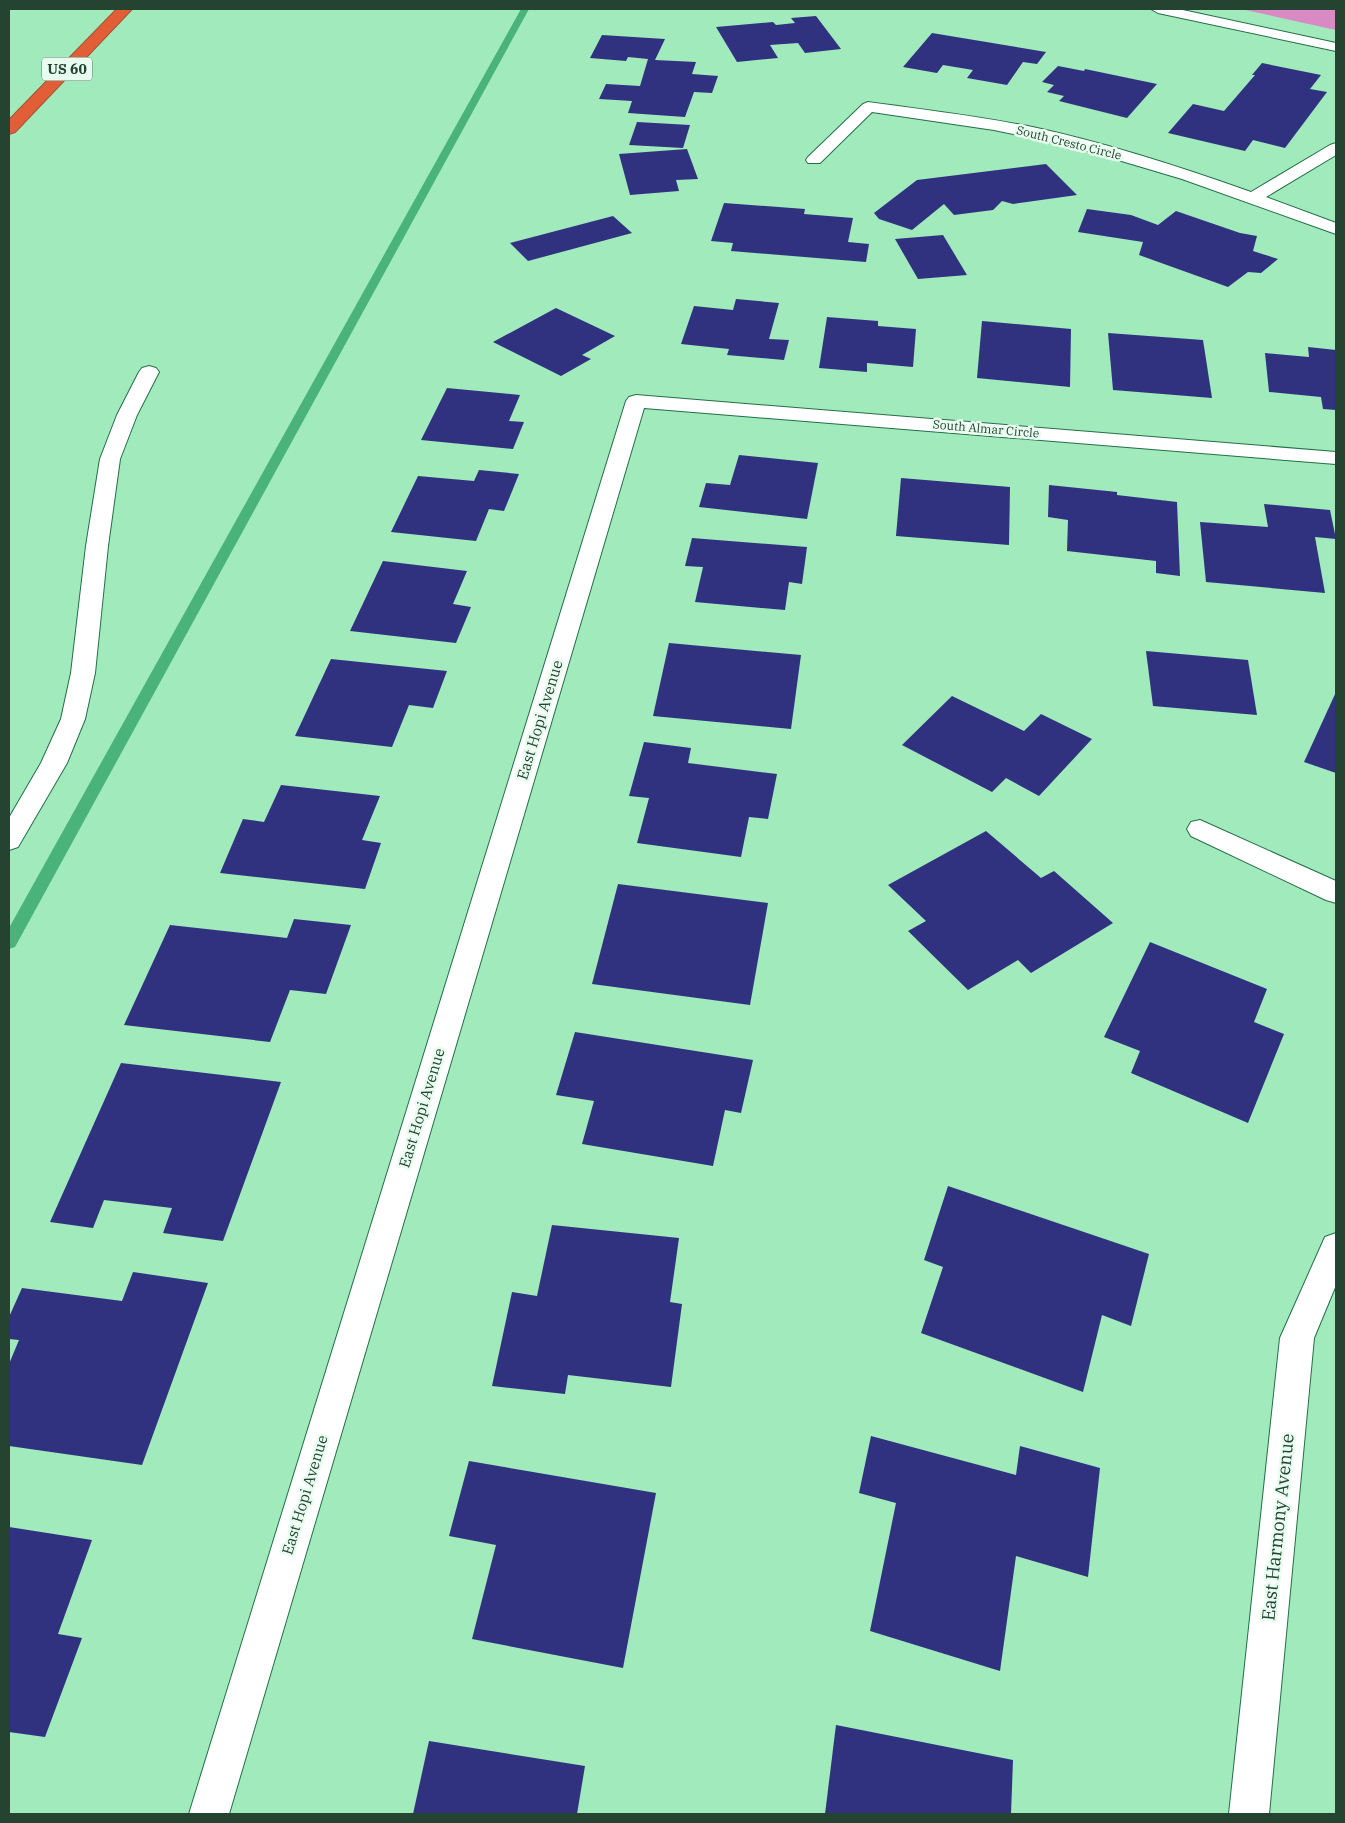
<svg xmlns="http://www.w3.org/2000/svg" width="1345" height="1823" font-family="'IBM Plex Serif',serif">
<rect width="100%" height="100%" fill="#a0eabc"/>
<!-- green -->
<path fill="#d989c4" d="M1241,9H1336V30Z"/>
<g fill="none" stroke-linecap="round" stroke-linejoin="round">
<!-- stream -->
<path fill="#49b37a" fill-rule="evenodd" d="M521,9H529L15,947L9,949V928Z"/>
</g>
<!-- building -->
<g fill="#303280">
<path d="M816,16L841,49L805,53L798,43L770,45L778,58L737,62L716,27L773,22L776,25L795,23L791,18Z"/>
<path d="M932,33L1046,52L1037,64L1023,62L1007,85L967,78L973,70L943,65L937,73L903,67Z"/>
<path d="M602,35L665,39L655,60L696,62L692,74L718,76L712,93L694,92L685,117L628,113L632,101L599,99L606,84L640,86L648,59L628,57L626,61L590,58Z"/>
<path d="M1262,63L1321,75L1310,89L1327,92L1285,148L1253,140L1245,151L1168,133L1193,104L1224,111L1255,75H1252Z"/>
<path d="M1058,66L1084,71L1085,69L1157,84L1127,118L1059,101L1064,96L1047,92L1054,85L1042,82Z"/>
<path d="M637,122L690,125L683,148L629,145Z"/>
<path d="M687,149L698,179L676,180L679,191L630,195L619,154Z"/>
<path d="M1046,164L1077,195L1013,204L1002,201L993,210L954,215L944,204L912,230L879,219L874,213L917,180Z"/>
<path d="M724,203L805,209L804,214L853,218L848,242L869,244L866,262L731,251L733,243L711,241Z"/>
<path d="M1087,209L1131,215L1158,225L1176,211L1240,233L1257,236L1253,251L1278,259L1261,273L1248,272L1228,287L1139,255L1143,242L1078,232Z"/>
<path d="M613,216L632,233L528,261L510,243Z"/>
<path d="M943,235L967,275L918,279L895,239Z"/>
<path d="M736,299L779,303L769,339L789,340L784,360L727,355L729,349L681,344L694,306L733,310Z"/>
<path d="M556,308L615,336L582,355L591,359L561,376L493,342Z"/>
<path d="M827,317L878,321V326L916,329L913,367L867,363V372L819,368Z"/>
<path d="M982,321L1071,329L1070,387L977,378Z"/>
<path d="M1108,333L1203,340L1212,398L1113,390Z"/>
<path d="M1308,347L1336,350V410L1323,409L1321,397L1269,392L1265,353L1309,357Z"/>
<path d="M447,388L520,395L509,421L524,422L513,449L421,440Z"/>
<path d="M739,455L818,463L807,519L699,507L706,483L730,485Z"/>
<path d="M479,470L519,474L504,511L489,509L476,541L391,532L418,476L474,481Z"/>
<path d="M901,478L1010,487L1009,545L896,536Z"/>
<path d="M1049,485L1117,492V495L1177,502L1180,576L1156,573V561L1067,551L1068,520L1048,517Z"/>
<path d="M1264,504L1330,510L1336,539L1315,537L1325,593L1206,582L1200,522L1268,527Z"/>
<path d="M692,538L807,547L802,584L789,582L785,610L695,602L703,567L685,566Z"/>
<path d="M383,561L467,571L453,604L471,607L456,643L350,631Z"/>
<path d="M669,643L801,655L791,729L653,716Z"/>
<path d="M1146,651L1248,660L1257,715L1153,706Z"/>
<path d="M331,659L447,671L433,708L409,705L392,747L295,736Z"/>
<path d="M1336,692V773L1304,762Z"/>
<path d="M952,696L1024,731L1041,714L1092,739L1039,796L1006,778L992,792L902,745Z"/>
<path d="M644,742L691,748L688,763L777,774L768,819L749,817L741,857L637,843L649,798L629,796Z"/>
<path d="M281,785L380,796L362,840L381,843L365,889L220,873L243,819L264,822Z"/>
<path d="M986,831L1041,878L1054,871L1113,923L1031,973L1018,960L968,990L908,931L926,921L888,885Z"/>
<path d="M618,884L768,903L750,1005L592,984Z"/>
<path d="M294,919L351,925L326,994L290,990L270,1042L124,1025L170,925L287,938Z"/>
<path d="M1150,942L1267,989L1254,1022L1284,1034L1248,1123L1131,1073L1140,1051L1104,1037Z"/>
<path d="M575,1032L753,1060L741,1113L725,1110L713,1166L582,1144L594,1101L556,1095Z"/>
<path d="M121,1063L281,1082L223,1241L163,1233L172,1208L104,1200L93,1228L50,1222Z"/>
<path d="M948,1186L1149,1254L1131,1326L1102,1315L1083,1392L921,1333L943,1267L924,1260Z"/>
<path d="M552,1225L679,1238L670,1302L682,1304L671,1387L568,1375L565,1394L492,1386L512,1292L537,1296Z"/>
<path d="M133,1272L208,1283L142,1465L9,1446V1364L19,1340L9,1339V1317L22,1288L122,1301Z"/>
<path d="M871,1436L1016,1475L1020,1446L1100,1468L1088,1577L1016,1556L1000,1671L870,1631L896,1503L859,1493Z"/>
<path d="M469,1461L656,1493L623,1668L472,1639L496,1545L449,1536Z"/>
<path d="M9,1527L92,1540L58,1634L82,1638L45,1737L9,1732Z"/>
<path d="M836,1725L1013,1760L1011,1814H825Z"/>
<path d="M429,1741L585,1766L577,1814H413Z"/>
</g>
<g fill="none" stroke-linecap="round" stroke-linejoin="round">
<defs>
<g id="minor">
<path d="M1151,9H1178L1336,43V51L1158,13Z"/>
<path d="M868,102C924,110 981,116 1037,128C1110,144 1181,167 1251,192L1330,145L1336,143V155L1266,197L1336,223V234L1182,179L1071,146L994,130L872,112L820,163H808L806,160L808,157L863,104Z"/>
<path d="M149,366L156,368L159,372L137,415L120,459L108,546L95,673L85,719L67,763L18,847L9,850V818L41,763L61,719L71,673L86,546L100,459L117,415L139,372L142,368Z"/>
<path d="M636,395L1336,452V464L644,408L229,1814H189L626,401L629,397Z"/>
<path d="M1200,820L1336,881V903L1326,900L1191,836L1187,829L1191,822Z"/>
<path d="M1336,1233V1285L1314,1338L1269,1814H1229L1280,1338L1325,1237Z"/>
</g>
<path id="highway" d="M117,9H132L15,132L9,134V120Z"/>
</defs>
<!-- minor casing -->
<use href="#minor" stroke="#246e48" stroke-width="2"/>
<!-- highway casing -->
<use href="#highway" stroke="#a05535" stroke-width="2"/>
<!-- minor -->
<use href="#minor" fill="#fff" fill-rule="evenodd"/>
<!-- highway -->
<use href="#highway" fill="#e25e37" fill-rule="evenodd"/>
</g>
<g text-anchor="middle" stroke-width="5" stroke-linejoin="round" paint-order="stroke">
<!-- far-street labels -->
<g font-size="12" fill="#254331" stroke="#e8fdef">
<text transform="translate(1069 143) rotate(14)" y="4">South Cresto Circle</text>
<text transform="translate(986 429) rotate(5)" y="4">South Almar Circle</text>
</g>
<!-- shield labels -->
<rect fill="#e8fdef" stroke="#607b6a" stroke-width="1" x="42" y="57.5" width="50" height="23" rx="4"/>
<g font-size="14" font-weight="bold" fill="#254331">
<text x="67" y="74">US 60</text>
</g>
<!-- street labels -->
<g font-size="15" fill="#254331" stroke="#e8fdef">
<text transform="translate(540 720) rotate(-73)" y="5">East Hopi Avenue</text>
<text transform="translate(422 1108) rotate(-73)" y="5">East Hopi Avenue</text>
<text transform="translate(305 1495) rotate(-73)" y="5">East Hopi Avenue</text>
</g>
<!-- near-street labels -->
<g font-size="18" fill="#254331" stroke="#e8fdef">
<text transform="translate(1278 1527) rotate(-84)" y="6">East Harmony Avenue</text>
</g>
</g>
<!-- border -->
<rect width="1345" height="1823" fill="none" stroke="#254331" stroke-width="20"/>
</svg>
